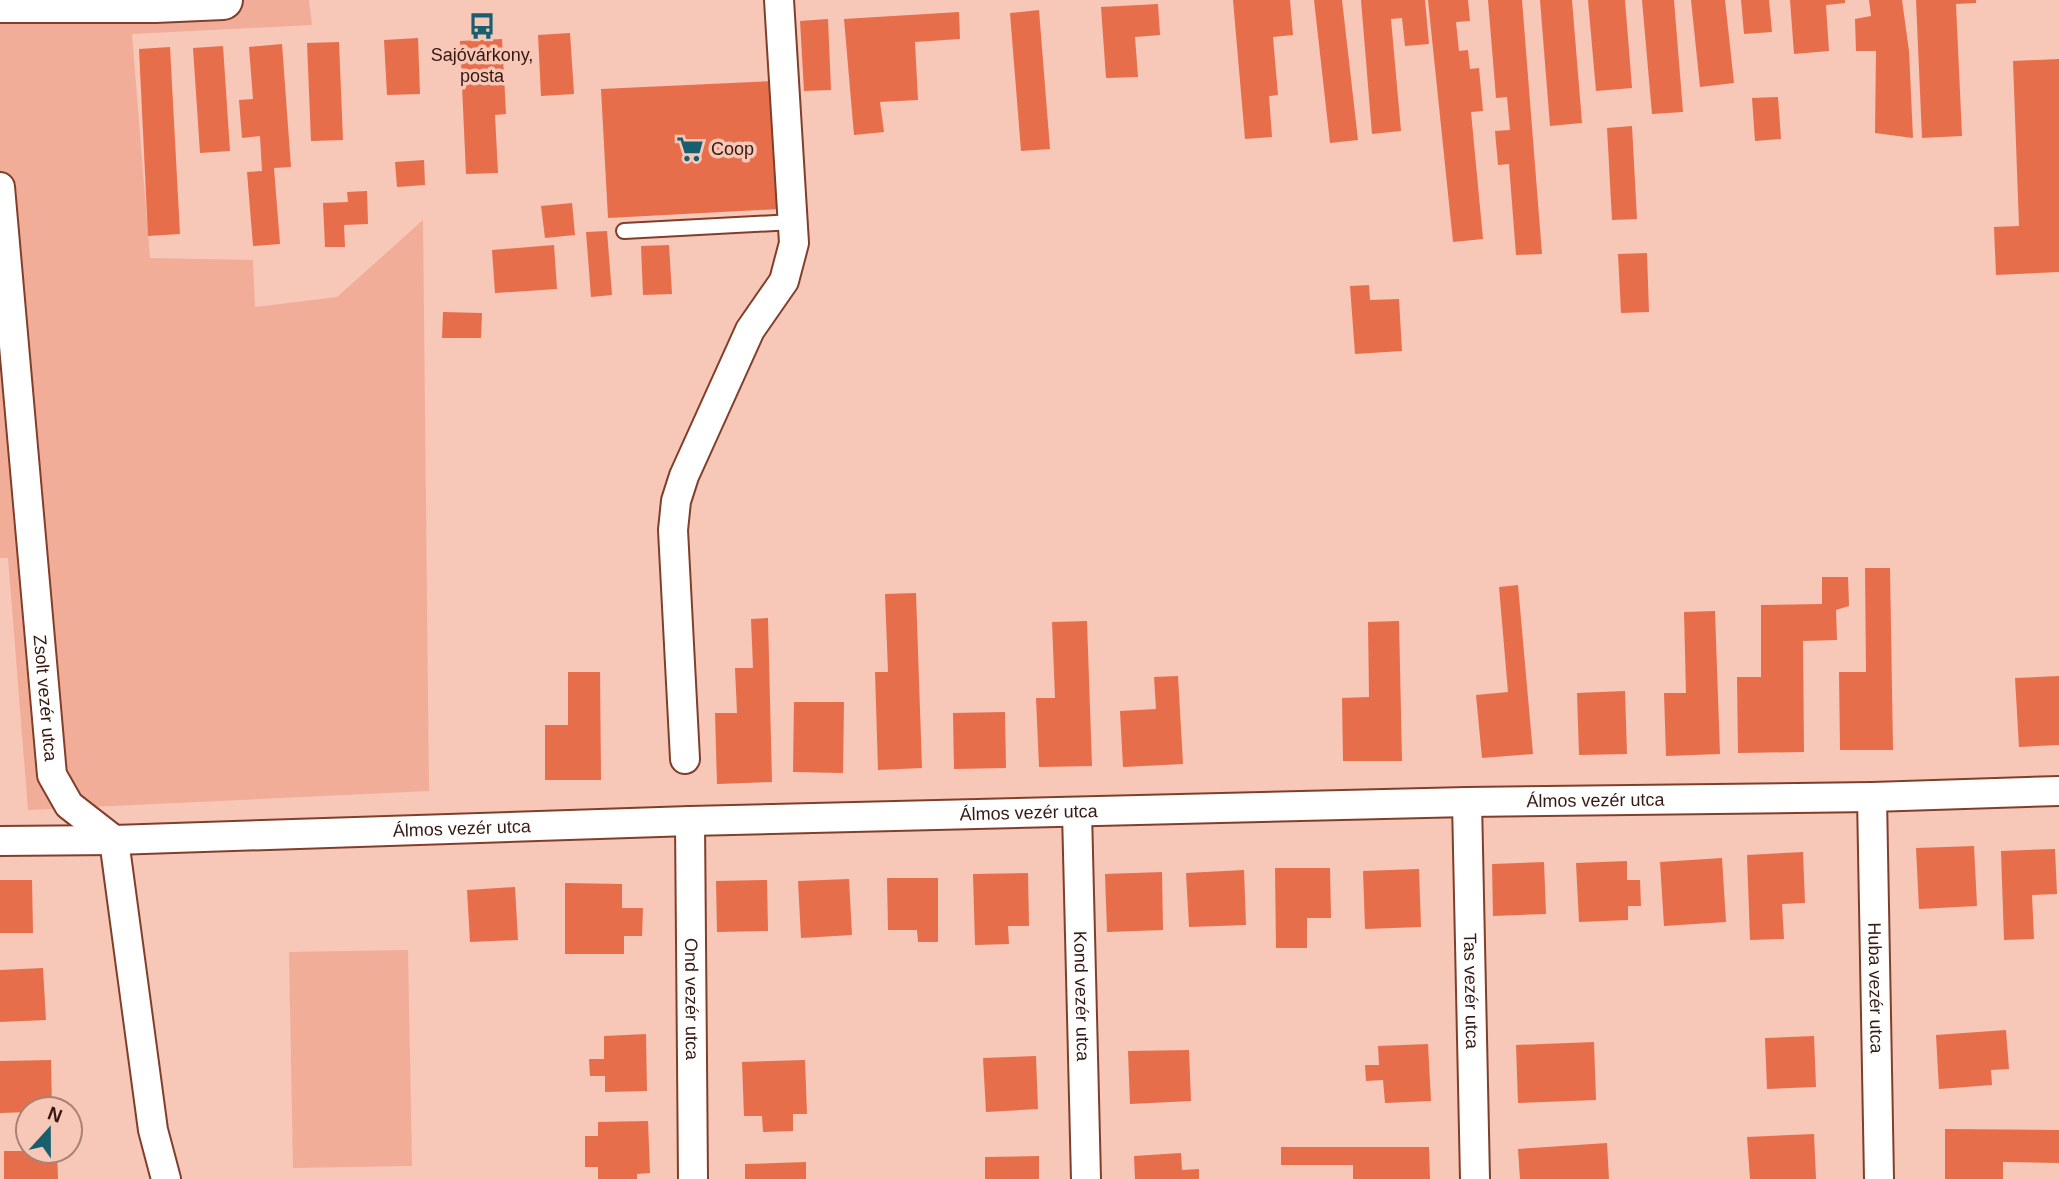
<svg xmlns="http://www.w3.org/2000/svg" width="2059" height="1179" font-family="Arial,sans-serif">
<rect width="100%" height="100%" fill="#f7c7b8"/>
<!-- green -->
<g fill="#f2ad98">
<path d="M0,0H309L312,25L132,34L150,258L253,260L255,307L337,297L423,220L429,791L28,810L8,558H0Z"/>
<path d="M408,950L412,1166L293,1168L289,952Z"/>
</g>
<!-- building -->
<g fill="#e76e4b">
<path d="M1233,0H1290L1293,35L1273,37L1278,95L1269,96L1272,137L1245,139Z"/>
<path d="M1314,0H1342L1358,140L1330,143Z"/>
<path d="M1361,0H1425L1429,44L1405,46L1402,18L1391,19L1401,131L1372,134Z"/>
<path d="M1428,0H1468L1470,21L1456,22L1459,51L1468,50L1470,69L1479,68L1483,111L1471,112L1483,239L1453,242Z"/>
<path d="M1488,0H1522L1542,254L1516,255L1509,164L1498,165L1495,131L1510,130L1507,97L1496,98Z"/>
<path d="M1540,0H1572L1582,123L1550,126Z"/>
<path d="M1588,0H1625L1632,88L1596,91Z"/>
<path d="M1642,0H1674L1683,112L1652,114Z"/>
<path d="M1691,0H1725L1734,83L1700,87Z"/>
<path d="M1741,0H1769L1772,32L1744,34Z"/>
<path d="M1790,0H1845V3L1826,5L1829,51L1794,54Z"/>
<path d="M1869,0H1902L1909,51L1913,138L1875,133L1876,51H1856L1855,19L1871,16Z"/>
<path d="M1916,0H1976V3L1956,4L1962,136L1922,138Z"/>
<path d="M1158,4L1160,35L1135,37L1138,77L1106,78L1101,7Z"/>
<path d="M1039,10L1050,149L1021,151L1010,13Z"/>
<path d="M959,12L960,39L915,42L918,100L880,102L884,132L854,135L844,19Z"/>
<path d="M828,19L831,90L804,91L800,21Z"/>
<path d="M570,33L574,94L541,96L538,35Z"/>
<path d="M418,38L420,94L387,95L384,40Z"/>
<path d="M502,39L506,114L495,115L498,173L466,174L460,41Z"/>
<path d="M339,42L343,140L311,141L307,43Z"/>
<path d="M282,44L291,167L274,168L280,244L253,246L247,172L262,171L260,136L242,138L239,100L253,99L249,47Z"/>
<path d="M223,46L230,151L200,153L193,48Z"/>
<path d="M170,47L180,234L148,236L139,49Z"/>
<path d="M2059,59V272L1996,275L1994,227L2019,226L2013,61Z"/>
<path d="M773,81L780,209L608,218L601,89Z"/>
<path d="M1778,97L1781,139L1755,141L1752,98Z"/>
<path d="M1632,126L1637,219L1612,220L1607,128Z"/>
<path d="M424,160L425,185L397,187L395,162Z"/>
<path d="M367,191L368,224L344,225L345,247H325L323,203L348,202L347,192Z"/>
<path d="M572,203L575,235L545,238L541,206Z"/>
<path d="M607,231L612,295L591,297L586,232Z"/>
<path d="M554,245L557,289L495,293L492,250Z"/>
<path d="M669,245L672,294L643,295L641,246Z"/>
<path d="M1647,253L1649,312L1621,313L1618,254Z"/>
<path d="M1369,285L1370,300L1399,299L1402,351L1355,354L1350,286Z"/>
<path d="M443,312L482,313L481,338H442Z"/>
<path d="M1865,568H1890L1893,750H1840L1839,672H1866Z"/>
<path d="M1822,577H1848L1849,606L1836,610L1837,640L1803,641L1804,752L1738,753L1737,677H1761V605L1822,604Z"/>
<path d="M1518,585L1533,754L1482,758L1476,695L1508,692L1499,587Z"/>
<path d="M916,593L922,768L878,770L875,672H888L885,594Z"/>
<path d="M1715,611L1720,754L1666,756L1664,693H1686L1684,612Z"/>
<path d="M768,618L772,782L717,784L715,713H737L735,668H753L751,619Z"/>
<path d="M1087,621L1092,766L1039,767L1036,698H1055L1052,622Z"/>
<path d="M1399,621L1402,761H1343L1342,698L1369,697L1368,622Z"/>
<path d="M568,672H600L601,780H545V725H568Z"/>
<path d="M1178,676L1183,764L1123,767L1120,711L1156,709L1154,677Z"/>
<path d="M2059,676V745L2019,747L2015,678Z"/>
<path d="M1625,691L1627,754L1579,755L1577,693Z"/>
<path d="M794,702H844L843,773L793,772Z"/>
<path d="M1005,712L1006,768L954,769L953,713Z"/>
<path d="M1974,846L1977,906L1919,909L1916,848Z"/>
<path d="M2055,849L2057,894L2032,895L2034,939L2004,940L2001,851Z"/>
<path d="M1803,852L1805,903L1782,904L1784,939L1750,940L1747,855Z"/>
<path d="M1722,858L1726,922L1664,926L1660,862Z"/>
<path d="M1627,861V880H1640L1641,906H1628V920L1579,922L1576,863Z"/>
<path d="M1544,862L1546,914L1493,916L1492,864Z"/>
<path d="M1275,868H1330L1331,918H1307V948H1276Z"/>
<path d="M1419,869L1421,927L1365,929L1363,871Z"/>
<path d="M1244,870L1246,925L1189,927L1186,873Z"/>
<path d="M1162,872L1163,930L1107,932L1105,874Z"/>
<path d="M1028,873L1029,926H1008L1009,944L975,945L973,874Z"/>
<path d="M887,878H938V942H918L917,930H888Z"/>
<path d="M849,879L852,935L801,938L798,881Z"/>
<path d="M0,880H32L33,933H0Z"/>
<path d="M767,880L768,931L717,932L716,881Z"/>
<path d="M565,883L622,884V908H643L642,936H624V954H565Z"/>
<path d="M515,887L518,940L470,942L467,890Z"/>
<path d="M43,968L46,1020L0,1022V970Z"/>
<path d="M2006,1030L2009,1069L1991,1070L1992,1085L1939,1089L1936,1035Z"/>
<path d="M646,1034L647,1091L605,1092V1076H590L589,1059H604V1036Z"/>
<path d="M1814,1036L1816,1087L1767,1089L1765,1038Z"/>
<path d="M1594,1042L1596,1100L1518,1103L1516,1045Z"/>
<path d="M1428,1044L1431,1101L1385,1103L1383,1080L1366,1081L1365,1065H1379L1378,1046Z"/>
<path d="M1189,1050L1191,1101L1130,1104L1128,1051Z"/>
<path d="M1036,1056L1038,1109L986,1112L983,1058Z"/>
<path d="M51,1060L52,1109H28V1112L0,1113V1061Z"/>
<path d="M805,1060L807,1114H793V1131L763,1132L762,1116H744L742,1062Z"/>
<path d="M648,1121L650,1173L637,1174V1179H598V1167H585V1136H598V1122Z"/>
<path d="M1945,1129L2059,1130V1163L2003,1162V1179H1945Z"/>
<path d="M1814,1134L1816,1179H1750L1747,1137Z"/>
<path d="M1607,1143L1609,1179H1520L1518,1149Z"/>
<path d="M1281,1147H1429L1430,1179H1353V1165H1281Z"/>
<path d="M4,1151H57L58,1179H4Z"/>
<path d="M1181,1153L1182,1170L1199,1169V1179H1135L1134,1156Z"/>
<path d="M1039,1156V1179H985V1157Z"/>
<path d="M806,1162V1179H745V1164Z"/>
</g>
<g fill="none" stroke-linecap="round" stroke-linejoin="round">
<defs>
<path id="lane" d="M624,231L793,222"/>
<g id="street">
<path id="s1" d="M0,187L52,775L69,805L114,840L153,1130L166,1179"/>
<path d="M685,759L673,530L676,501L684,476L750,330L784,281L794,243L779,0"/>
<path id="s2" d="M1872,797L1879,1179"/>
<path id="s3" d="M1467,802L1475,1179"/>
<path id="s4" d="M1077,812L1086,1179"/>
<path id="s5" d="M690,821L693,1179"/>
<path id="s6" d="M0,841L114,840L690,821L1467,802L1872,797L2059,791"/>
</g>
<path id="secondary" d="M0,3H155L223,0"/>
</defs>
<!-- lane casing -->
<use href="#lane" stroke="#813f2b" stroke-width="18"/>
<!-- street casing -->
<use href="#street" stroke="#813f2b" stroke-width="32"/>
<!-- secondary casing -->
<use href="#secondary" stroke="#813f2b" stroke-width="42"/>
<!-- lane -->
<use href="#lane" stroke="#fff" stroke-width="14"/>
<!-- street -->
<use href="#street" stroke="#fff" stroke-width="28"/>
<!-- secondary -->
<use href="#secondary" stroke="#fff" stroke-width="38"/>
</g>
<!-- icons -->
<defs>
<symbol id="bus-bare" viewBox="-9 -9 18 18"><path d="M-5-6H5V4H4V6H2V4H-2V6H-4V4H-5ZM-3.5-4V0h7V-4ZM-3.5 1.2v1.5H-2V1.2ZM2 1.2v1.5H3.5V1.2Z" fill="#175f6f" stroke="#f7c7b8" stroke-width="2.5" paint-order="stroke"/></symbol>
<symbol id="supermarket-bare" viewBox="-9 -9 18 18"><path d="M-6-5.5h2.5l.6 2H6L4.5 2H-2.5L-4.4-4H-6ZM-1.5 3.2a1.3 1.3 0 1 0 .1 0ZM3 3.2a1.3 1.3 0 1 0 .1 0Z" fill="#175f6f" stroke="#f7c7b8" stroke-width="2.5" paint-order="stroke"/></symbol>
</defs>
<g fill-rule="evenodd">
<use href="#bus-bare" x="463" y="7" width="38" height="38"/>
<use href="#supermarket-bare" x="671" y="130" width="38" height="38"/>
</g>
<g text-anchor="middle" stroke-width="7" stroke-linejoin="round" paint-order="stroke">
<!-- poi labels -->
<g font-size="18" fill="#361911" stroke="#f7c7b8">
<text x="482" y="61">Sajóvárkony,<tspan x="482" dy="21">posta</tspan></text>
<text x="711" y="155" text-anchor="start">Coop</text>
</g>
<!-- street labels -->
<g font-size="18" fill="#361911" stroke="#f7c7b8">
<text dy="6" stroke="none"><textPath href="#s1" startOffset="513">Zsolt vezér utca</textPath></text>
<text dy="6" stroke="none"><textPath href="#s6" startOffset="1596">Álmos vezér utca</textPath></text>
<text dy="6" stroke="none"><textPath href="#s6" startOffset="1029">Álmos vezér utca</textPath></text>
<text dy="6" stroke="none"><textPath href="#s6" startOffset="462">Álmos vezér utca</textPath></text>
<text dy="6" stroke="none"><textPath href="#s2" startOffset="191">Huba vezér utca</textPath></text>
<text dy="6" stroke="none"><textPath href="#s3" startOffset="189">Tas vezér utca</textPath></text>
<text dy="6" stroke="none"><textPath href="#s4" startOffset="184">Kond vezér utca</textPath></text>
<text dy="6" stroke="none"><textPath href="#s5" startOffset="178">Ond vezér utca</textPath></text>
</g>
</g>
<!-- north arrow -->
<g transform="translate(49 1130) rotate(21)"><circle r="33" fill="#f7c7b8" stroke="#aa8175" stroke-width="2"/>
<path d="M0-5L12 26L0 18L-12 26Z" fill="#175f6f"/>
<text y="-10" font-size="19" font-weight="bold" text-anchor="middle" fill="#361911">N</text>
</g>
</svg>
